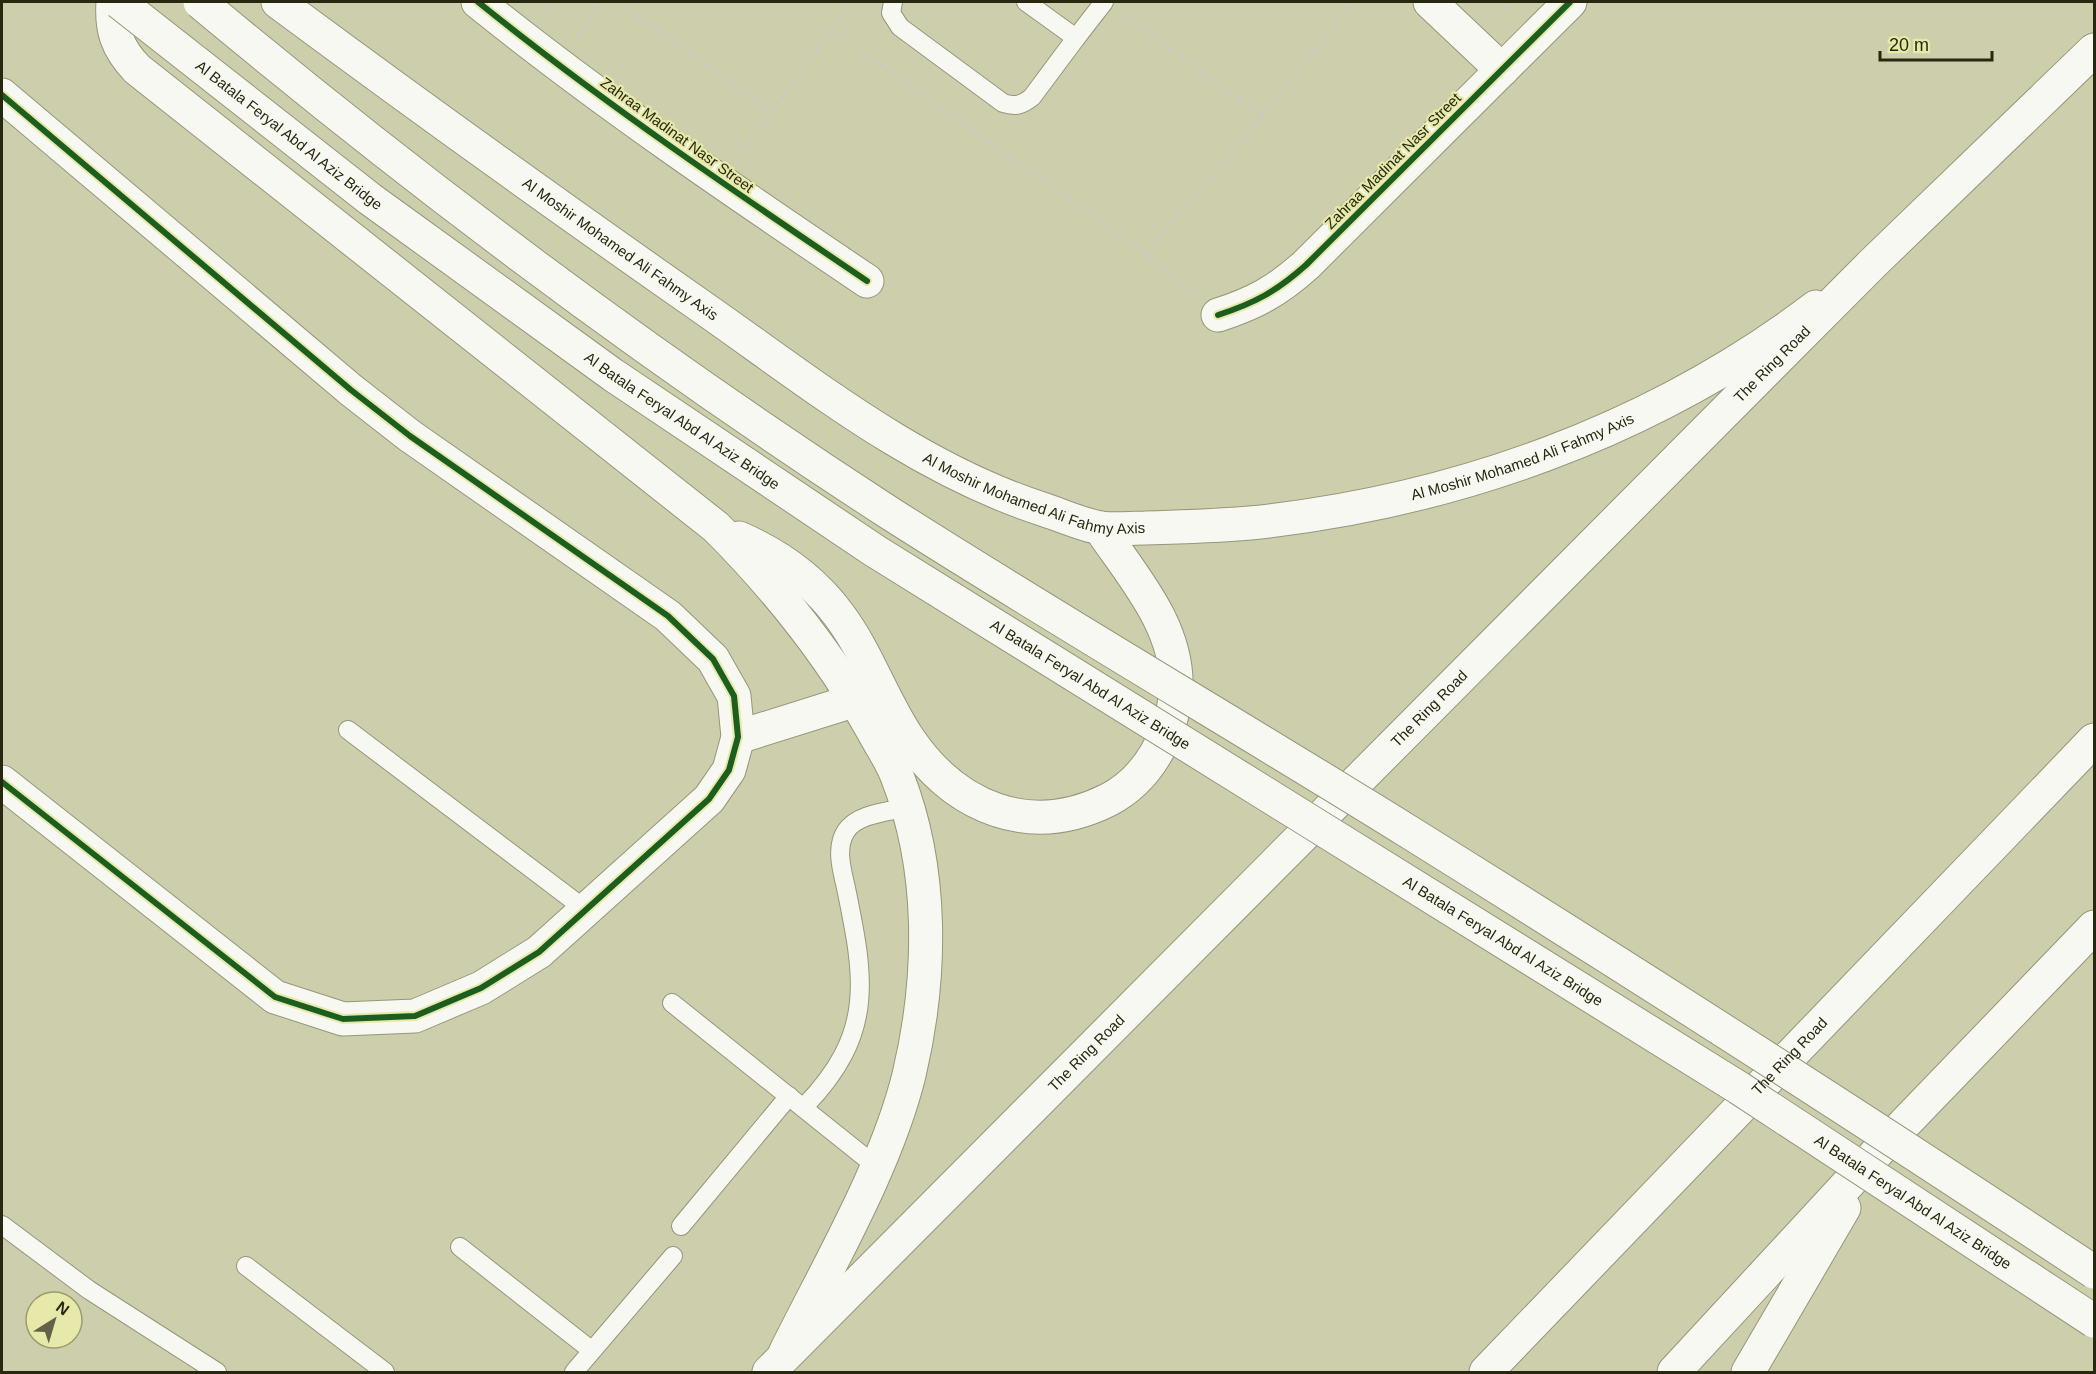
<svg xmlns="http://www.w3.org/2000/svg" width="2096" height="1374" font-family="Arial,sans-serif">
<rect width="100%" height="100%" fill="#cdceab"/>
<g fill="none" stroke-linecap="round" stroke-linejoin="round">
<defs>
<g id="lane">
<path d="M893,2L891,13L900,27L1003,103C1016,107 1022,105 1032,97L1076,38"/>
<path d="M1026,2L1076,38L1104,2"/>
<path d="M348,730L586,910"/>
<path d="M672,1003L877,1167"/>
<path d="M804,1107C875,1034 865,980 846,888C842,870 835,848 846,831C858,813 889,812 908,807"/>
<path d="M2,1225L89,1290L217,1372"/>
<path d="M681,1226L789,1096"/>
<path d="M460,1247L591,1350"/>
<path d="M246,1266L385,1372"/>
<path d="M574,1372L673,1256"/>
</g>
<g id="street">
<path d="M478,2C602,102 735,192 867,281"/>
<path d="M2,95L351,390L410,436L668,616L713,659L734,696L738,737L729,770L709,799L539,952L481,988L415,1016L343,1019L275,997L2,782"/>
<path d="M1218,315C1255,303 1277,291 1306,265L1570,2"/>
</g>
<path id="secondary" d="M1430,2L1502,70"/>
<g id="primary">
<path d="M113,2C111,30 117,48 137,69L716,527C777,588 831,656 873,731C881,746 891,760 897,776C934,870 932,978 909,1075C886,1168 827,1268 785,1353"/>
<path id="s1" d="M278,2C421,108 566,212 712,314C817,388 919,469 1042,509C1061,515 1082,525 1101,528C1115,530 1131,528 1145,528C1180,527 1215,526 1250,523C1453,502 1652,431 1816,307"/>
<path d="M739,538C778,555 814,581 839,615C867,652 882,699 908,738C955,808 1030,839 1108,800C1149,779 1173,733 1176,689C1179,627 1132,576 1100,528"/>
<path d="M738,737L856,700"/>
</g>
<g id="highway">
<path id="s2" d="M769,1372L1872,264L2094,50"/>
<path id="s3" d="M1486,1372L2094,740"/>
<path d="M1674,1372L1882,1147L2094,927"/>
<path d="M1748,1372L1844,1208"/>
</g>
</defs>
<!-- lane casing -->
<use href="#lane" stroke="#95967b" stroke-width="20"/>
<!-- street casing -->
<use href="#street" stroke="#95967b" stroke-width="35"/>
<!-- secondary casing -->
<use href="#secondary" stroke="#95967b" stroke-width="35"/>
<!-- primary casing -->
<use href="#primary" stroke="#95967b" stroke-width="35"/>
<!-- highway casing -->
<use href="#highway" stroke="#95967b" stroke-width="35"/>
<!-- path -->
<g stroke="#cacabf" stroke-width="4" stroke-dasharray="3 4.5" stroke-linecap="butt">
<path d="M619,2L771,112"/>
<path d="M1501,2L1511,11"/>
<path d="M545,11L551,2"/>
<path d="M1127,17L1262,116"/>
<path d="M831,30L1146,253L1192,293"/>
<path d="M577,35L600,2"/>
<path d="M741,153L852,2"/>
<path d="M1146,253L1262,116L1352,2"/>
</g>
<!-- lane -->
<use href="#lane" stroke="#f8f8f2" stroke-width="18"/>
<!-- street -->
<use href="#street" stroke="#f8f8f2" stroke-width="33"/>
<!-- secondary -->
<use href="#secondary" stroke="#f8f8f2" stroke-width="33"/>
<!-- primary -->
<use href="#primary" stroke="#f8f8f2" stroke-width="33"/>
<!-- highway -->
<use href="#highway" stroke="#f8f8f2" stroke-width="33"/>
<defs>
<g id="primary-bridge">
<path id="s4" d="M119,2L370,199L613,375L875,551L1739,1088L2094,1321"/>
<path d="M200,2C421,186 650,358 891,514C1062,623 1237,725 1409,832C1640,976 1868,1122 2094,1272"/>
</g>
</defs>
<!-- primary-bridge casing -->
<use href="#primary-bridge" stroke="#95967b" stroke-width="35" stroke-linecap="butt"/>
<!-- primary-bridge -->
<use href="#primary-bridge" stroke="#f8f8f2" stroke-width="33"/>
<defs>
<g id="cycleway">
<path d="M478,2C602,102 735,192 867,281"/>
<path d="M2,95L351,390L410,436L668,616L713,659L734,696L738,737L729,770L709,799L539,952L481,988L415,1016L343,1019L275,997L2,782"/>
<path d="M1218,315C1255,303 1277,291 1306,265L1570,2"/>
</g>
</defs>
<!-- cycleway casing -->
<use href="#cycleway" stroke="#e7e9aa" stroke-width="10"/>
<!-- cycleway -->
<use href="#cycleway" stroke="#1b5e20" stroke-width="6"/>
</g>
<g text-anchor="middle" stroke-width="4.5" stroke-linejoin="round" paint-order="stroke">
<!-- street labels -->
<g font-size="15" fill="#27280f" stroke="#e7e9aa">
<text dy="5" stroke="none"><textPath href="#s4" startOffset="216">Al Batala Feryal Abd Al Aziz Bridge</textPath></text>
<text transform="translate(677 135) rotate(36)" y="5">Zahraa Madinat Nasr Street</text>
<text transform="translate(1393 161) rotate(-45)" y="5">Zahraa Madinat Nasr Street</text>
<text dy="5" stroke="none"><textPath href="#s1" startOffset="422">Al Moshir Mohamed Ali Fahmy Axis</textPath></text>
<text dy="5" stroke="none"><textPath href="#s2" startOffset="1422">The Ring Road</textPath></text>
<text dy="5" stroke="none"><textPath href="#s4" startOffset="702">Al Batala Feryal Abd Al Aziz Bridge</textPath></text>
<text dy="5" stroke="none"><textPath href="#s1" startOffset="1412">Al Moshir Mohamed Ali Fahmy Axis</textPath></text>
<text dy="5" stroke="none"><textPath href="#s1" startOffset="908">Al Moshir Mohamed Ali Fahmy Axis</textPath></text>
<text dy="5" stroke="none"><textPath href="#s4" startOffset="1188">Al Batala Feryal Abd Al Aziz Bridge</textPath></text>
<text dy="5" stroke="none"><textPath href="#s2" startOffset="936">The Ring Road</textPath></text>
<text dy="5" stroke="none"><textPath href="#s4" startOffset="1674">Al Batala Feryal Abd Al Aziz Bridge</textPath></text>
<text dy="5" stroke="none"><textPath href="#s2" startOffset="450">The Ring Road</textPath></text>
<text dy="5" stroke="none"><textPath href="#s3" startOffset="438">The Ring Road</textPath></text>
<text dy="5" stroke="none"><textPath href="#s4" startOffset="2160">Al Batala Feryal Abd Al Aziz Bridge</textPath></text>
</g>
</g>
<!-- border -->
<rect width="2096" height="1374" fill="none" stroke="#27280f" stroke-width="6"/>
<!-- north arrow -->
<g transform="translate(54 1320) rotate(37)"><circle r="28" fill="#e7e9aa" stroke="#9a9c6c" stroke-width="1.5"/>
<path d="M0-4.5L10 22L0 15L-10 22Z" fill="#616246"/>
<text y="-9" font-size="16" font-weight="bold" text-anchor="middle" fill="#27280f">N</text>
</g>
<!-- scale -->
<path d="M1880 51v9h112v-9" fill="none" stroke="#27280f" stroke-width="3"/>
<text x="1889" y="51" font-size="18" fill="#27280f" stroke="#e7e9aa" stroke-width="4.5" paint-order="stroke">20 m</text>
</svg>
